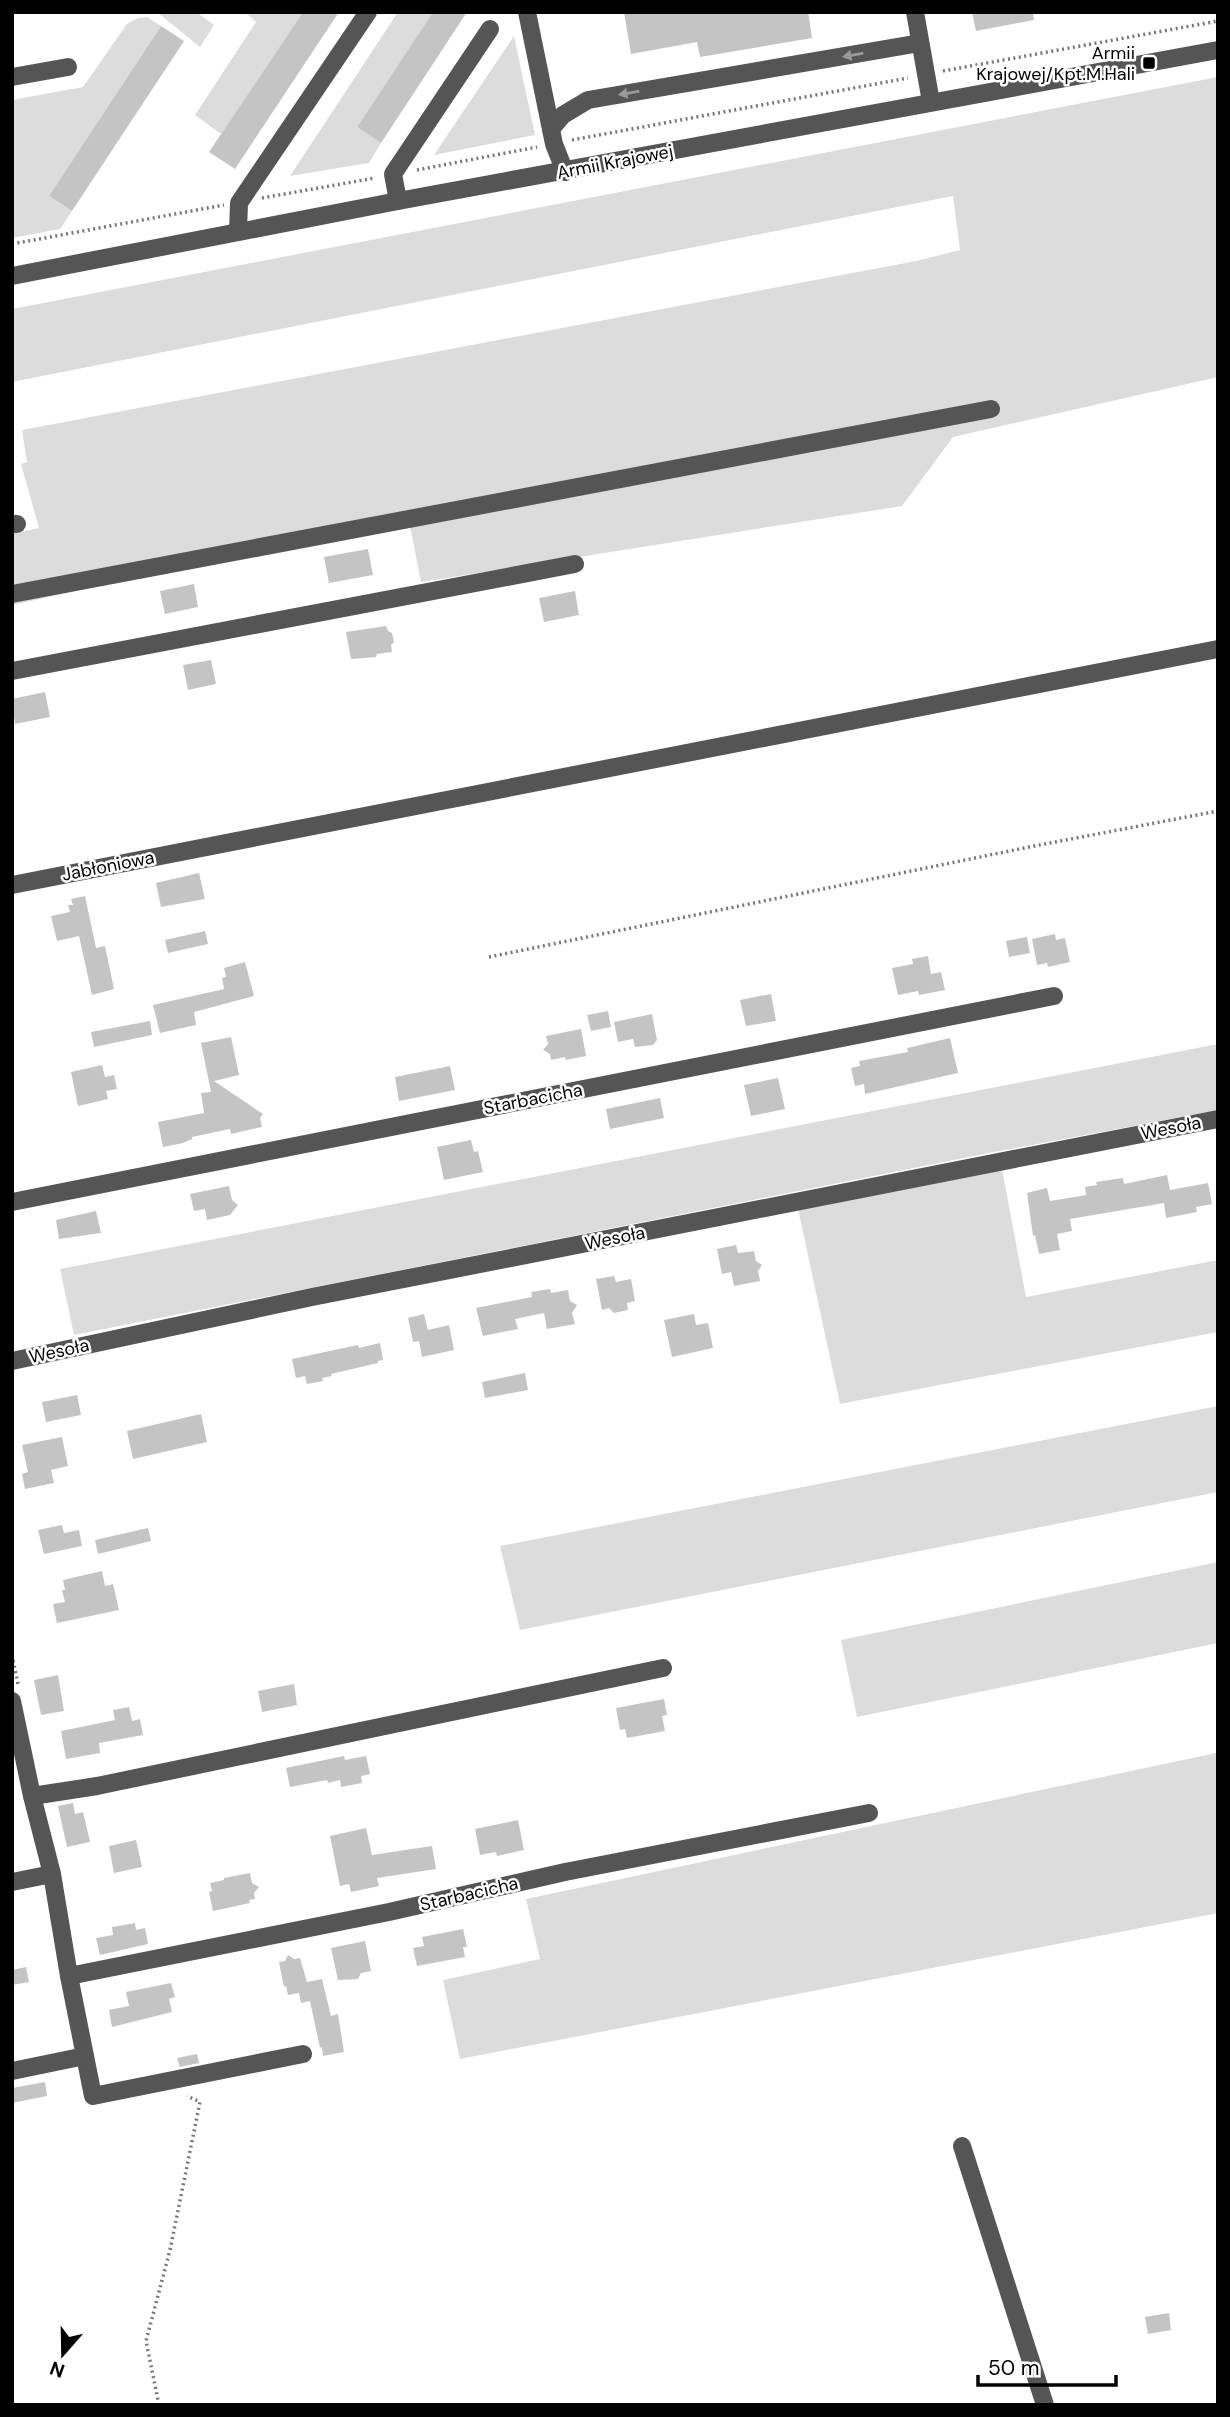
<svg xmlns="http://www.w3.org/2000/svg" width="1230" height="2417" font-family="'DM Sans',sans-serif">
<rect width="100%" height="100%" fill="#fff"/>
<!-- green -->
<g fill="#dcdcdc">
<path d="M157,12H196L214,25L200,47Z"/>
<path d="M245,12H303L221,134L195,115L256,22Z"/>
<path d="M398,12H433L357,127L381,143L369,163L290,176Z"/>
<path d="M147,17L161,26L49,196L72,211L60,229L12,238V100L83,87L127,24L138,18Z"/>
<path d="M514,36L535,135L434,155Z"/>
<path d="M1218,77V377L953,437L902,506L421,582L410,526L145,576L12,605V534L39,528L21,464L27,462L22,430L916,261L960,250L953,196L12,382V309Z"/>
<path d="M1218,1044V1110L984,1154L74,1335L60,1269Z"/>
<path d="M1002,1169L1026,1297L1218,1260V1332L840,1404L798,1209Z"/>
<path d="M1218,1406V1492L520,1630L500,1546Z"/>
<path d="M1218,1562V1643L857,1717L841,1640Z"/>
<path d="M1216,1753L1218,1768V1913L460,2059L443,1980L540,1959L526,1899Z"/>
</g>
<!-- building -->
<g fill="#c4c4c4">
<path d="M303,12H339L235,169L209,152Z"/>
<path d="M433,12H467L381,143L357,127Z"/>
<path d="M624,12H808L812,38L700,57L697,42L631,54Z"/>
<path d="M972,12H1033L1034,20L976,31Z"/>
<path d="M161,26L184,41L72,211L49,196Z"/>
<path d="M368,549L373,575L329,583L324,557Z"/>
<path d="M194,584L198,607L165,614L160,591Z"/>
<path d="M575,591L579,615L544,622L539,598Z"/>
<path d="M386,626L388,631L392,633L394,642L391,645L392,652L377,654L376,657L351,659L346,632Z"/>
<path d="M211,660L216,684L188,690L183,665Z"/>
<path d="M45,692L50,717L15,724L12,699Z"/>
<path d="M199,873L205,899L161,907L156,883Z"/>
<path d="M85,896L96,948L105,946L114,989L92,995L79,936L57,941L51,916L70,912L68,905H73L71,899Z"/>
<path d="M205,931L208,944L168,953L165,940Z"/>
<path d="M1055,934L1056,940L1065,938L1070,962L1048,967L1047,963L1037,965L1032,939Z"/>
<path d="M1027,937L1030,953L1009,957L1006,941Z"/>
<path d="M928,956L931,974L941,972L945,990L919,995L918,991L898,995L892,968L913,964L912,959Z"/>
<path d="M245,962L254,996L194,1012L196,1025L160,1033L153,1005L224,989L222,978L226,977L224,968Z"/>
<path d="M771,994L776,1021L746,1026L740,1000Z"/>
<path d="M608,1011L611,1027L591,1031L587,1015Z"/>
<path d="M652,1014L657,1040L653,1045L635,1047L633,1039L618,1042L614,1022Z"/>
<path d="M150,1021L152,1035L94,1047L91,1032Z"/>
<path d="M581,1029L586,1056L566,1060L565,1057L551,1060L550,1054L543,1050L548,1044L546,1036Z"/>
<path d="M231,1037L239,1075L214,1081L263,1114L260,1118L262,1127L231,1134L230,1129L192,1137V1139L183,1143L163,1147L158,1122L204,1113L201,1093L211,1092L201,1043Z"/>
<path d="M950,1038L958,1073L865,1094L864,1084L855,1086L851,1068L860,1066L859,1061L908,1052L907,1048Z"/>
<path d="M102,1065L105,1077L114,1075L117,1089L106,1091L108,1099L78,1106L71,1072Z"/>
<path d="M450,1066L455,1090L399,1101L395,1077Z"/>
<path d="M778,1078L785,1109L751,1116L744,1085Z"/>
<path d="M660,1098L664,1118L610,1129L606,1109Z"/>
<path d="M471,1140L474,1152L478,1151L483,1172L444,1180L437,1147Z"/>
<path d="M1167,1175L1170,1190L1208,1183L1212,1204L1196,1207L1197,1212L1166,1218L1164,1203L1070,1219L1072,1231L1057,1234L1060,1250L1039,1254L1035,1235L1033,1236L1027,1193L1047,1188L1050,1201L1086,1195L1085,1187L1097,1185L1096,1182L1123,1178L1124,1184Z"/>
<path d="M229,1186L232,1200L238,1205L230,1215L207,1220L205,1209L194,1211L190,1194Z"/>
<path d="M96,1211L101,1233L59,1239L56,1220Z"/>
<path d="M736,1245L738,1253L754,1251L756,1261L762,1265L758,1271L760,1281L734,1286L731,1272L722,1274L717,1249Z"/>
<path d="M614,1276L616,1282L631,1279L635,1301L627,1303L628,1310L614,1313L609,1308L602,1310L596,1279Z"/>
<path d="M550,1289L551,1293L568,1290L570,1301L577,1305L572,1313L575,1324L547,1329L544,1313L515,1319L518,1329L483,1336L476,1308L532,1297L531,1292Z"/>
<path d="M424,1314L428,1330L449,1325L454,1350L422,1357L419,1341L413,1342L408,1318Z"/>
<path d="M694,1314L696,1325L708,1323L713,1348L672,1357L664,1320Z"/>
<path d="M380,1343L383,1360L378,1361V1363L331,1374L332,1376L322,1378L323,1381L307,1384L305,1376L296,1378L292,1359L358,1345L359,1348Z"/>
<path d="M525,1373L528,1390L485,1398L482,1382Z"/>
<path d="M77,1395L81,1415L46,1422L42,1402Z"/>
<path d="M201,1414L207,1442L133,1459L127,1431Z"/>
<path d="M62,1437L68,1466L51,1470L54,1483L25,1489L22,1474L28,1472L22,1445Z"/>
<path d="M62,1525L64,1533L79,1530L82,1546L44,1554L38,1530Z"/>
<path d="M148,1528L151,1541L98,1554L95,1540Z"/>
<path d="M102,1571L105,1586L113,1584L119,1610L57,1623L53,1604L65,1602L62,1590H65L63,1580Z"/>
<path d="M58,1675L64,1711L41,1715L34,1680Z"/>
<path d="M294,1684L297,1705L262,1712L258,1691Z"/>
<path d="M664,1699L667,1715L662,1716L665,1731L627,1738L625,1729L620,1730L616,1708Z"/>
<path d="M129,1707L132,1721L140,1719L143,1735L99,1743L100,1753L66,1759L61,1731L115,1720L113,1710Z"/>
<path d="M344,1756L345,1760L366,1756L370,1774L361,1776L362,1783L341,1787L340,1780L328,1783L327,1780L290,1787L286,1768Z"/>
<path d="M73,1803L75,1814L83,1812L90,1842L67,1847L58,1806Z"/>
<path d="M518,1820L524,1850L497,1856L496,1852L480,1855L475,1829Z"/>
<path d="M366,1828L372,1855L432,1846L436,1869L377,1878L379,1886L351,1892L349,1884L340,1886L330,1836Z"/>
<path d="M136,1840L142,1867L114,1873L109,1846Z"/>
<path d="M250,1873L252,1883L259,1887L254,1893L255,1899L249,1900L250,1903L213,1911L209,1892L212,1891L210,1883L224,1880V1878Z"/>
<path d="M135,1923L136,1930L145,1928L148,1944L100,1955L96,1938L113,1935L112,1927Z"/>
<path d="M463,1929L467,1947H463L465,1957L417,1966L413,1948L424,1946L422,1937Z"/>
<path d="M365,1941L371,1971L361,1973L358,1979L338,1980L331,1948Z"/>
<path d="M288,1955L294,1959L300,1958L307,1982L322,1979L331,2016L338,2014L344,2052L323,2056L322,2047L320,2048L310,2001L301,2003L299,1993L288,1995L286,1986L284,1987L279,1962L285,1961Z"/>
<path d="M26,1967L29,1982L12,1985V1970Z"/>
<path d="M171,1983L175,1997L169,1999L172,2012L112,2027L109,2010L129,2006L126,1992Z"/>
<path d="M197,2054L199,2063L180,2067L177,2058Z"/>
<path d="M45,2082L47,2096L12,2103V2088Z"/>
<path d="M1169,2313L1171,2330L1148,2334L1145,2317Z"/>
</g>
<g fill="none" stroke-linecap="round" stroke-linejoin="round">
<!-- path -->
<g stroke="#777" stroke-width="3.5" stroke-dasharray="2 3.5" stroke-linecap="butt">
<path d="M943,71L1218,21"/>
<path d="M572,140L908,78"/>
<path d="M417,170L537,147"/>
<path d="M262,198L375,178"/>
<path d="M12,244L224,205"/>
<path d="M489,957L1029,847L1218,811"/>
<path d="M12,1655L18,1684"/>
<path d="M159,2405L146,2341L170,2250L200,2102L187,2096"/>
</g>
<!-- minor -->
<g stroke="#555" stroke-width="18">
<path d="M527,12L554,144L565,172"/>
<path d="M915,12L931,102"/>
<path d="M12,77L68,67"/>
<path d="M551,129L563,115L588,100L920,43"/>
<path d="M398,201L393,174L490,29"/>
<path d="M238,232L239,203L368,12"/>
<path d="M12,276L398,201L1218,50"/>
<path d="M12,524H17"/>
<path d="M12,594L991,409"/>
<path d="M12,671L575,564"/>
<path d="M12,885L1218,649"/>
<path d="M12,1202L1054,996"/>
<path d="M12,1361L312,1297L1218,1119"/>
<path d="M12,1701L32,1796L52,1874L69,1976L93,2096L303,2054"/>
<path d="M32,1796L97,1786L663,1668"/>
<path d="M12,1882L52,1874"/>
<path d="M69,1976L389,1912L565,1872L869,1813"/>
<path d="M12,2071L85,2056"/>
<path d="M962,2146L1045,2405"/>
</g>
</g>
<!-- one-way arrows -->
<defs><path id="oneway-solid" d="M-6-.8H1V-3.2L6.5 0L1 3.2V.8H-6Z" transform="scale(1.75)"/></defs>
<g fill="#999">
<use href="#oneway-solid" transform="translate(853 55) rotate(170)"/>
<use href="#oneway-solid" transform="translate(629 93) rotate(170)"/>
</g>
<!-- markers -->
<rect fill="#000" stroke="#fff" stroke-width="2.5" x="1142" y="56" width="14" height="14" rx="3.5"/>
<g text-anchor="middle" stroke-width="5" stroke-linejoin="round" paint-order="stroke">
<!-- poi labels -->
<g font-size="18" fill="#000" stroke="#fff" text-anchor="end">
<text x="1135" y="59">Armii<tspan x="1135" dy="21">Krajowej/Kpt.M.Hali</tspan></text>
</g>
<!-- street labels -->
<g font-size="18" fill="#000" stroke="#fff">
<text transform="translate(615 162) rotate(-11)" y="6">Armii Krajowej</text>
<text transform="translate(108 866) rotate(-11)" y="6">Jabłoniowa</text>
<text transform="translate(533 1099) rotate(-11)" y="6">Starbacicha</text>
<text transform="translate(1171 1128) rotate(-11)" y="6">Wesoła</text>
<text transform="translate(615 1238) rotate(-11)" y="6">Wesoła</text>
<text transform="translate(59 1351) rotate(-12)" y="6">Wesoła</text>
<text transform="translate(469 1894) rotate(-13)" y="6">Starbacicha</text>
</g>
</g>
<!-- border -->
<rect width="1230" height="2417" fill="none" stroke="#000000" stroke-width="28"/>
<!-- north arrow -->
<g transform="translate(63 2354) rotate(200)" stroke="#ffffff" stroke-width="5" paint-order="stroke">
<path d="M0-5L12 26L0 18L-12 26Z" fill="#000000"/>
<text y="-10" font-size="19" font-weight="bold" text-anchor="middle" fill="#000000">N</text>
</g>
<!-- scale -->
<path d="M978 2375v10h138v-10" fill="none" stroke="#000000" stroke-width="3.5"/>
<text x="988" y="2375" font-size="21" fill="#000000" stroke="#ffffff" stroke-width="5" paint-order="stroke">50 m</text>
</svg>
